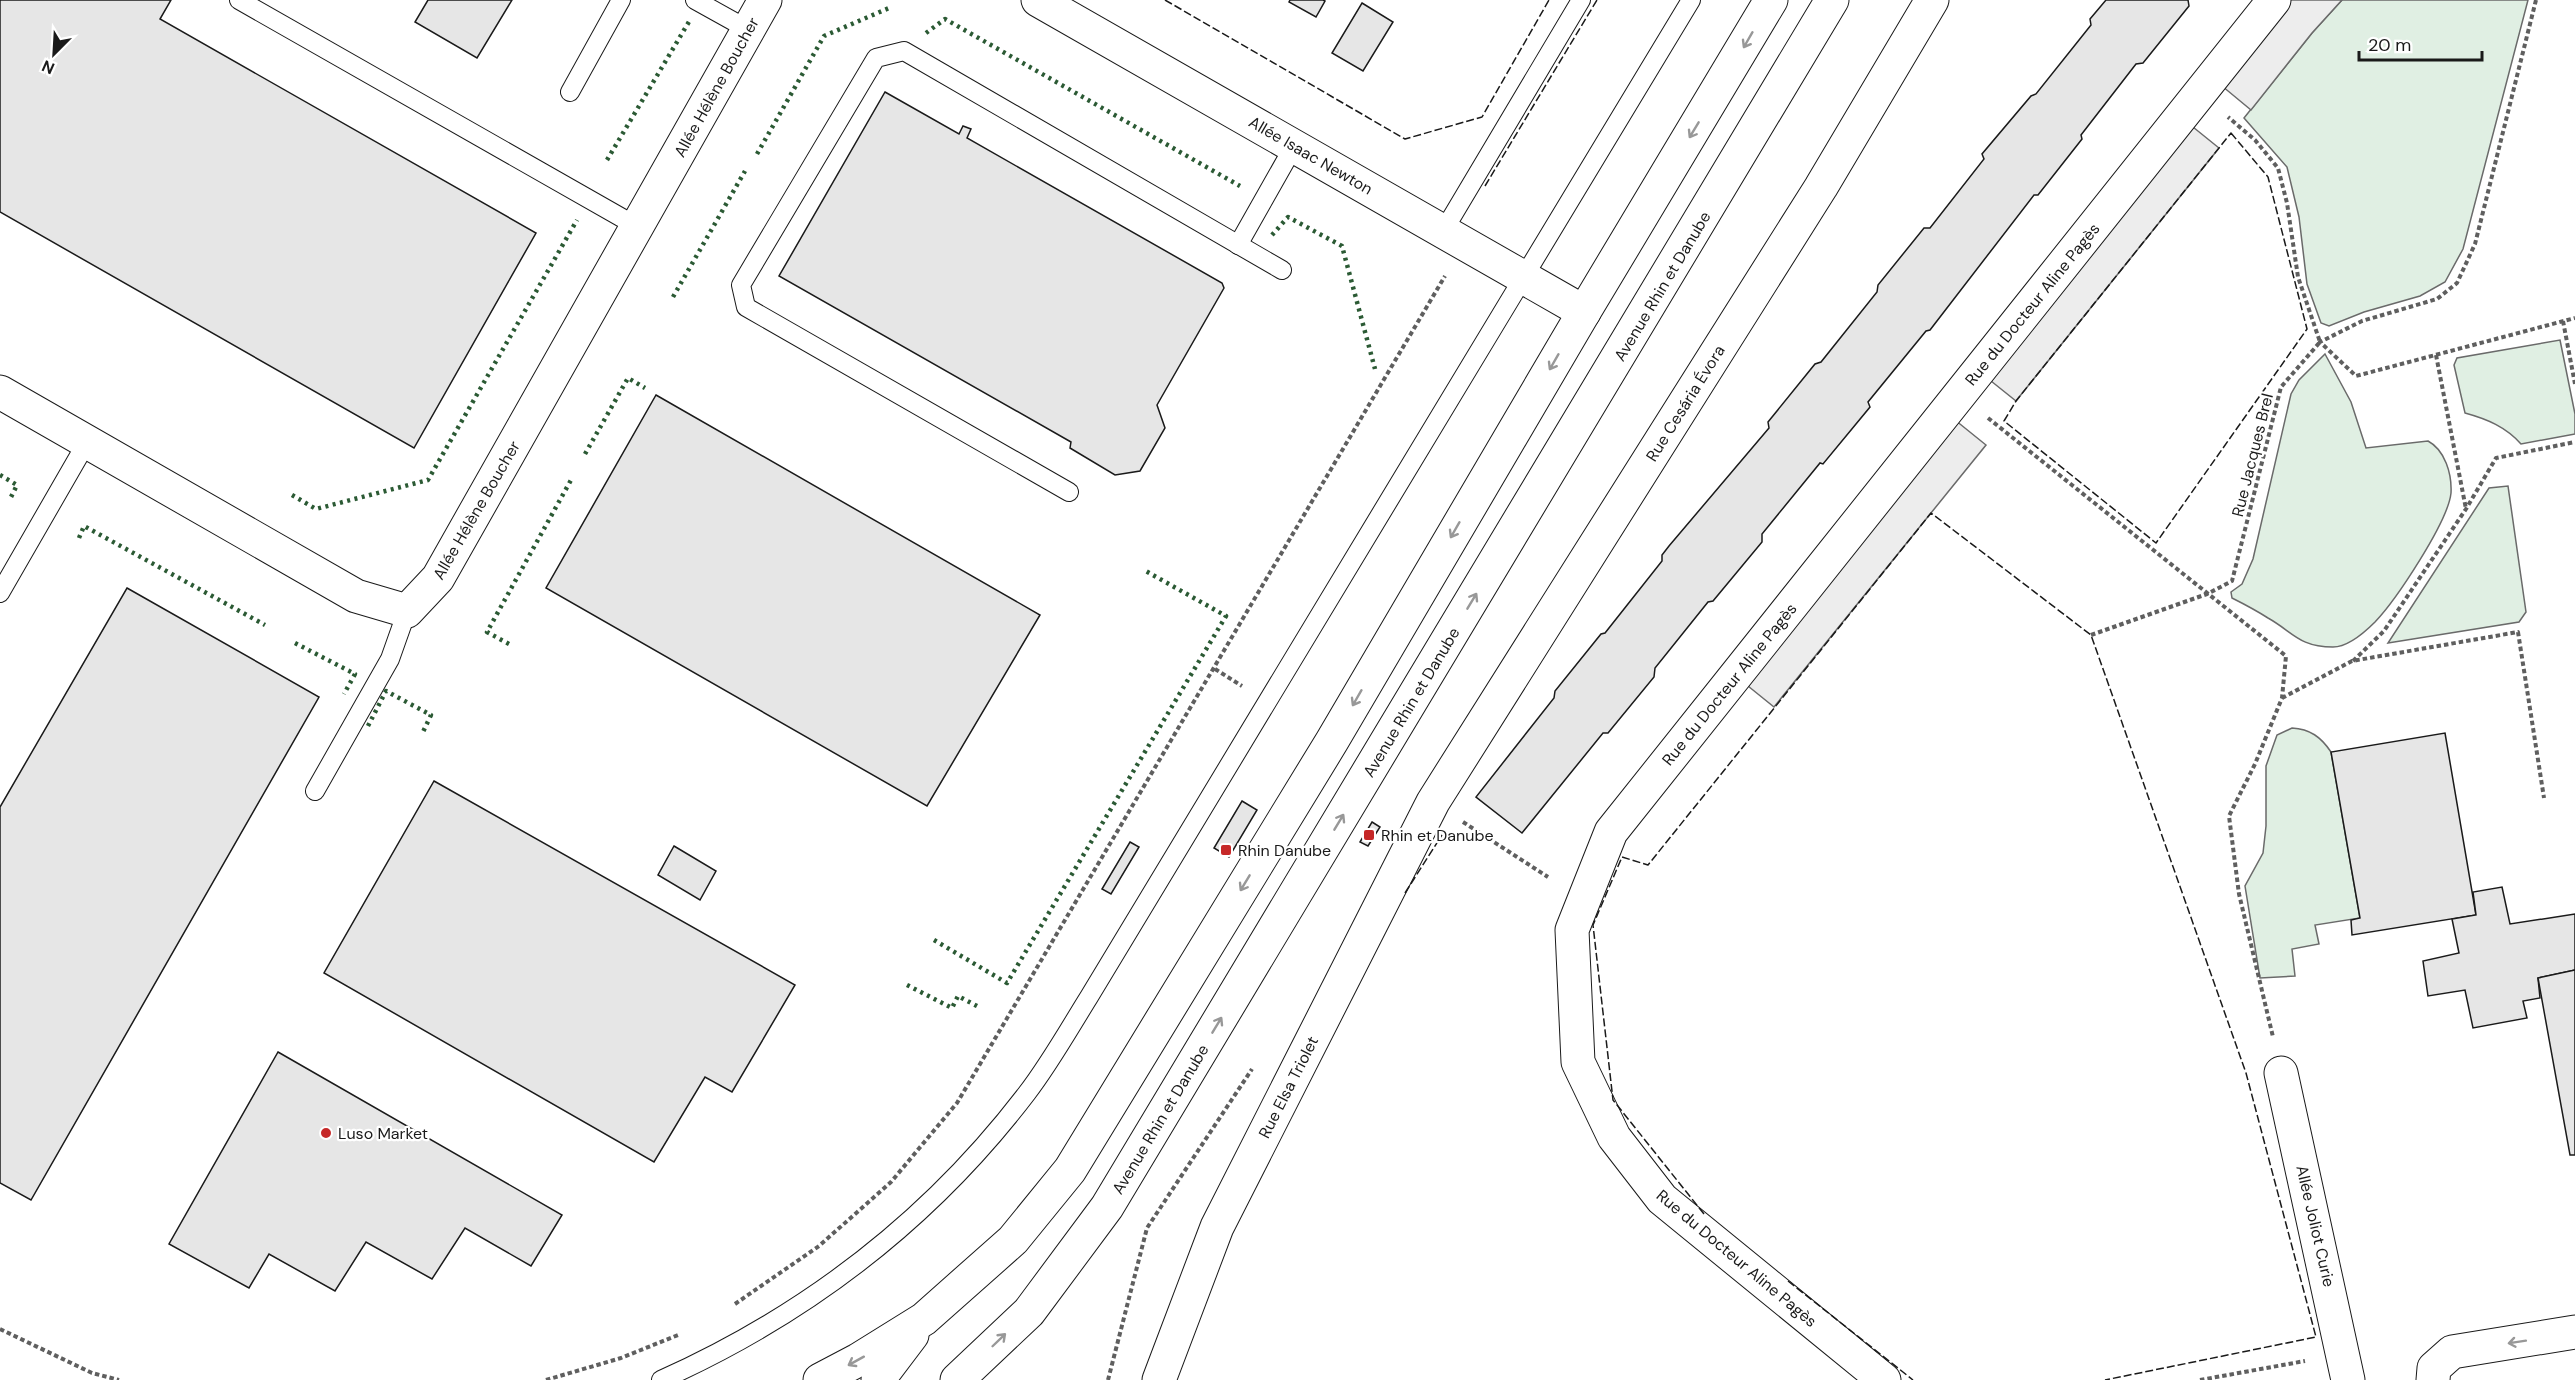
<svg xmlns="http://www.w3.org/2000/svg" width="2575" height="1380" font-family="'DM Sans',sans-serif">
<rect width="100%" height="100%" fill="#fff"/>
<!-- green -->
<g fill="#e0efe3" stroke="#6a6a6a" stroke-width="1.5">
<path d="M2342,0H2528L2463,249L2445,282L2420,296L2364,312L2329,326L2321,323L2307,284L2299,217L2287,167L2244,118L2312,33Z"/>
<path d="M2560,340L2575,414V434L2521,444C2506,427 2487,419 2465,413L2454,365L2457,358Z"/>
<path d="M2325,354L2351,402L2366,448L2428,441C2445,450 2452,474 2451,493C2448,522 2396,600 2375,622C2365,632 2348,647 2333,647C2299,647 2293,632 2268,618C2257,611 2244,604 2232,598L2231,592L2242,584L2253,559L2291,394L2299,380Z"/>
<path d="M2508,486L2526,612L2519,622L2388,643L2489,488Z"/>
<path d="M2292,728C2310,729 2321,737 2331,752L2360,918L2315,925L2319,944L2292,949L2295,976L2260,978L2245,886L2263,853L2266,826V766L2277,735Z"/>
</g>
<!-- parking -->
<g fill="#ededed" stroke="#6a6a6a" stroke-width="1.5">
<path d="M2289,0H2342L2312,33L2251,110L2222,86Z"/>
<path d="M2188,123L2219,148L2016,401L1986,377Z"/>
<path d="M1955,420L1986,445L1774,707L1743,682Z"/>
</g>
<!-- building -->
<g fill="#e6e6e6" stroke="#1a1a1a" stroke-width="1.5">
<path d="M0,0H171L160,19L536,233L414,448L0,212Z"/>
<path d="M428,0H512L477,58L415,22Z"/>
<path d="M1290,0H1323L1325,1L1316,17L1289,2Z"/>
<path d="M2106,0H2188L2189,6L2143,63L2136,64L2081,135L2082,139L2038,195H2034L1930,330L1926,331L1868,402L1870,407L1823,464L1820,463L1762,534V542L1713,601L1708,602L1655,668L1654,677L1608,733H1603L1522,833L1476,797L1554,698L1555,691L1601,634L1605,633L1662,561V555L1669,546L1769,428L1768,422L1815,364L1821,362L1877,292L1878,285L1924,228H1930L1984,159L1982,154L2031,96L2036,94L2091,25L2090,19Z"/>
<path d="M1362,3L1393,22L1363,71L1332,53Z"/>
<path d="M885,92L959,134L963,126L971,129L967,138L1222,283L1224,288L1157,405L1165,428L1140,471L1115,475L1070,448L1071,442L779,276Z"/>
<path d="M656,395L1040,615L927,806L546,588Z"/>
<path d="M127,588L319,697L31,1200L0,1183V807Z"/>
<path d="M2445,733L2476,915L2352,935L2351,920L2360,918L2331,752Z"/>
<path d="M434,781L795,985L732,1092L705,1077L654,1162L324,973Z"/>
<path d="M1242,801L1257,810L1229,857L1214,848Z"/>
<path d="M1372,822L1380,827L1368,846L1360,842Z"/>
<path d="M1130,842L1139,847L1111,894L1102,889Z"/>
<path d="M674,846L716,871L700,900L658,875Z"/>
<path d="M2502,887L2510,924L2575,914V970L2538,978L2540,998L2523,1001L2527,1018L2473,1028L2465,990L2428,996L2423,961L2459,953L2452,919L2476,915L2473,892Z"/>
<path d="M2575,970V1155H2570L2538,978Z"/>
<path d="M278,1052L562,1215L531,1266L465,1228L432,1279L366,1242L335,1291L269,1254L249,1288L169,1244Z"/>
</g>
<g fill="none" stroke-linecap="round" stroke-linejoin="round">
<defs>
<g id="lane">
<path d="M239,0L638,227"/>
<path d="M695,0L749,30"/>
<path d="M570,92L621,0"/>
<path d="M1444,230L1581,0"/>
<path d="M1238,245L1294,146"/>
<path d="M1069,492L746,307L741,285L876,58L904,51L1282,270"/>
<path d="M0,593L87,442"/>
<path d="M315,791L390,659L407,611"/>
<path d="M661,1380C806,1315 931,1219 1027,1093C1050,1063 1069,1029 1089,997L1691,0"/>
</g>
<g id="street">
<path d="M1038,0L1584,312"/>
<path d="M0,392L356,596L407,611L438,578L765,0"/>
<path d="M2281,1073L2348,1380"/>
<path d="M1159,1380L1217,1227L1433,802L1821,187L1932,0"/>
<path d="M1884,1380L1662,1199L1614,1137L1578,1062L1572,930L1611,832L2274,0"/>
<path d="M2433,1380L2434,1368L2452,1352L2575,1332"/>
</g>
<g id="primary">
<path d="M820,1380L858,1360L924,1319L1013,1240L1070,1170L1332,741L1584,312L1771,0"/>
<path d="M878,1380L912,1335"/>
<path d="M957,1380L1029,1312L1107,1207L1832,0"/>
</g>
</defs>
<!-- lane casing -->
<use href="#lane" stroke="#1a1a1a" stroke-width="20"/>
<!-- street casing -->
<use href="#street" stroke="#1a1a1a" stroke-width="35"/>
<!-- primary casing -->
<use href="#primary" stroke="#1a1a1a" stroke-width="35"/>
<!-- path -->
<g stroke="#5f5f5f" stroke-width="4" stroke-dasharray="4.5 3" stroke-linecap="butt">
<path d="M2536,0L2475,244L2457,283L2437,299L2362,321L2320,342L2356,376L2575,318"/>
<path d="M2563,321L2575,384"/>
<path d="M2436,355L2466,509"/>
<path d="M1988,418L2286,656L2282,698L2255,764L2229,816L2239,894L2273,1037"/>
<path d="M2091,635L2207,594L2232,581L2281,387L2320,342L2298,277L2287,203L2278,168L2255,140L2228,117"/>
<path d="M2353,661L2384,631L2466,509L2496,458L2575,442"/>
<path d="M1215,669L1242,686"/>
<path d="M2282,698L2352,661L2518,632L2544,798"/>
<path d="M1463,822L1548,877"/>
<path d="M735,1304L819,1246L891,1182L957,1103L1445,276"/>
<path d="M0,1329L92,1373L119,1380"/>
<path d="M546,1380L621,1358L678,1335"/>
<path d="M1108,1380L1147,1228L1252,1069"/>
<path d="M2200,1380L2305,1361"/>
</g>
<!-- lane -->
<use href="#lane" stroke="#fff" stroke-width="18"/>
<!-- street -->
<use href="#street" stroke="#fff" stroke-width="33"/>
<!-- primary -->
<use href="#primary" stroke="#fff" stroke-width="33"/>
<!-- hedge -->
<g stroke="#2b5a34" stroke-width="4.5" stroke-dasharray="3 4.5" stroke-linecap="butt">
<path d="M926,33L945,19L1240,186"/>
<path d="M757,154L824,36L889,8"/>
<path d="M607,160L690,20"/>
<path d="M1272,235L1288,217L1342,246L1375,369"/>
<path d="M673,297L745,171"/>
<path d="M585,454L628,378L645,388"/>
<path d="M0,475L17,485L11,497"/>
<path d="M292,495L316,509L428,480L577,220"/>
<path d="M79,538L84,526L265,625"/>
<path d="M295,643L355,674L344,694"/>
<path d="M509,644L487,632L571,480"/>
<path d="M368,726L386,691L431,715L422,734"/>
<path d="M934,940L1007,983L1226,616L1144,570"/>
<path d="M907,985L952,1008L958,996L977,1006"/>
</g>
<!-- fence -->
<g stroke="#1a1a1a" stroke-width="1.5" stroke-dasharray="8 3" stroke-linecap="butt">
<path d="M1165,0L1405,139L1482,117L1549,0"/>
<path d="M2231,133L2268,177L2307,329L2156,543L2004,421L2016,401Z"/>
<path d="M1485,186L1597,0"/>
<path d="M1405,893L1442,835"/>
<path d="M1704,1214L1613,1100L1593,925L1622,857L1648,865L1931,513L2091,635L2246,1073L2316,1337L2105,1380"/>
<path d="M1788,1281L1913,1380"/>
</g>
</g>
<!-- one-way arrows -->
<defs><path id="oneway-shaft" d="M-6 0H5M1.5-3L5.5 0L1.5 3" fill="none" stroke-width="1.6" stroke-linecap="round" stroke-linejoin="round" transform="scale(1.5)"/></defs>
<g stroke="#989898">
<use href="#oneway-shaft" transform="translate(1748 40) rotate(120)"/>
<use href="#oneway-shaft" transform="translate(1694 130) rotate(121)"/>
<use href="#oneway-shaft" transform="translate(1554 362) rotate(120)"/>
<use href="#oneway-shaft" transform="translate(1455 530) rotate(120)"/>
<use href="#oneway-shaft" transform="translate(1472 601) rotate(-59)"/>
<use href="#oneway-shaft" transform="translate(1357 698) rotate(120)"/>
<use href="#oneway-shaft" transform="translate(1339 822) rotate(-59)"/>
<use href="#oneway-shaft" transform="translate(1245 883) rotate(121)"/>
<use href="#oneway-shaft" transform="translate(1217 1025) rotate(-59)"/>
<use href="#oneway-shaft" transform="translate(999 1340) rotate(-44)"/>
<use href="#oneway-shaft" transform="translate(2517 1342) rotate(171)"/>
<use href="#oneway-shaft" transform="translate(856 1361) rotate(151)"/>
</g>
<!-- markers -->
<g fill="#c62828" stroke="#fff" stroke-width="2">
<rect x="1363" y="829" width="12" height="12" rx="3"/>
<rect x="1220" y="844" width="12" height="12" rx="3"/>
<circle cx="326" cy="1133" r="6"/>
</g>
<g text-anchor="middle" stroke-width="4.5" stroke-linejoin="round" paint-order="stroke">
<!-- street labels -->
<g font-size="16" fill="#1a1a1a" stroke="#fff">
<text transform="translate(716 87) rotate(-61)" y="6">Allée Hélène Boucher</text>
<text transform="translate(1311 155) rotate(30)" y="6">Allée Isaac Newton</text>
<text transform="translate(1662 286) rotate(-59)" y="6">Avenue Rhin et Danube</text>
<text transform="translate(2032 304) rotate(-51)" y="6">Rue du Docteur Aline Pagès</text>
<text transform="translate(1685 403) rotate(-58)" y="6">Rue Cesária Évora</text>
<text transform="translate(2252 455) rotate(-76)" y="6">Rue Jacques Brel</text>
<text transform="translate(476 510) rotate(-60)" y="6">Allée Hélène Boucher</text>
<text transform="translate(1729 684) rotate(-51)" y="6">Rue du Docteur Aline Pagès</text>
<text transform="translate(1411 702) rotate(-59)" y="6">Avenue Rhin et Danube</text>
<text transform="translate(1288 1087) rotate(-63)" y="6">Rue Elsa Triolet</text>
<text transform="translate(1160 1119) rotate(-59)" y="6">Avenue Rhin et Danube</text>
<text transform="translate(2316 1226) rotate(77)" y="6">Allée Joliot Curie</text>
<text transform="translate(1737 1258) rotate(40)" y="6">Rue du Docteur Aline Pagès</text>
</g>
<!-- poi labels -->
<g font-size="16" fill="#1a1a1a" stroke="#fff" text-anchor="start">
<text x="1381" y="841">Rhin et Danube</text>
<text x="1238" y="856">Rhin Danube</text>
<text x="338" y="1139">Luso Market</text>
</g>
</g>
<!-- north arrow -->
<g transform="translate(54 54) rotate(204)" stroke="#ffffff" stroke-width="4.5" paint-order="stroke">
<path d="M0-4.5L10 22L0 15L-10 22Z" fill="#1a1a1a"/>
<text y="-9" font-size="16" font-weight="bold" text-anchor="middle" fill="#1a1a1a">N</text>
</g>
<!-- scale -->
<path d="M2359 51v9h123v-9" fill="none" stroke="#1a1a1a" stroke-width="3"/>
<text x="2368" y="51" font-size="18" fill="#1a1a1a" stroke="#ffffff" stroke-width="4.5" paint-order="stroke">20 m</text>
</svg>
